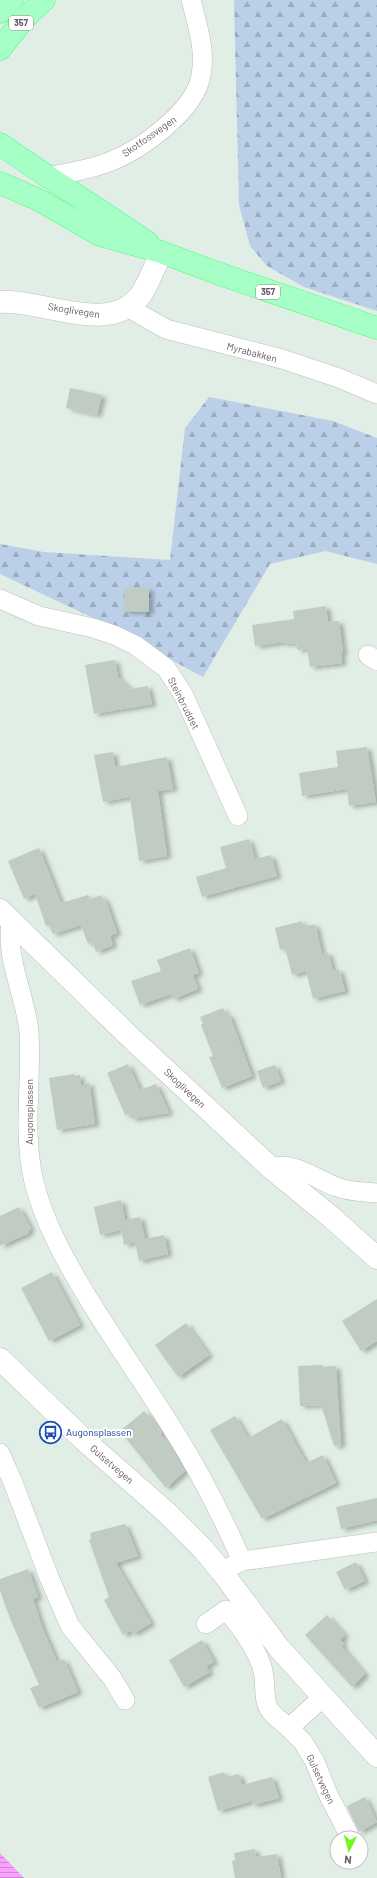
<svg xmlns="http://www.w3.org/2000/svg" width="377" height="1878" font-family="Barlow,sans-serif">
<defs>
<pattern id="forest-firs" width="22" height="20" patternUnits="userSpaceOnUse"><rect width="22" height="20" fill="#bbd0e8"/><path d="M5 1l3.5 6h-7zM16 11l3.5 6h-7z" fill="#9cacc0"/></pattern>
<pattern id="water-rules" width="6" height="5" patternUnits="userSpaceOnUse"><rect width="6" height="5" fill="#fba0ff"/><path d="M0 2.5h6" fill="none" stroke="#cf85d2"/></pattern>
<filter id="shadow"><feDropShadow dx="4.5" dy="2.5" stdDeviation="2" flood-color="#0004"/></filter>
</defs>
<rect width="100%" height="100%" fill="#e1eee5"/>
<!-- forest -->
<g fill="url(#forest-firs)">
<path d="M234,0H377V311L304,287L267,266L250,246L239,205Z"/>
<path d="M209,397L333,421L377,438V564L325,551L270,564L203,677L93,618L0,574V544L44,552L170,560L185,428Z"/>
</g>
<!-- water -->
<path fill="url(#water-rules)" d="M0,1853L24,1878H0Z"/>
<!-- building -->
<g fill="#c0ccc2" filter="url(#shadow)">
<path d="M70,388L102,395L97,415L66,408Z"/>
<path d="M125,588H149V612L124,611Z"/>
<path d="M326,606L328,622L339,621L343,653H341L342,663L310,667L307,649L297,650L296,643L284,644V642L255,646L252,625L294,619L293,611Z"/>
<path d="M115,660L118,677L131,689L148,686L152,704L94,714L85,665Z"/>
<path d="M367,747L376,802L349,806L347,789L302,796L299,773L338,767L336,751Z"/>
<path d="M113,752L115,767L167,757L173,789L158,791L167,856L139,861L130,797L103,802L94,755Z"/>
<path d="M249,839L255,859L271,855L277,876L202,897L196,877L226,868L220,847Z"/>
<path d="M39,848L61,903L88,895L90,899L102,895L103,900L105,899L117,933L110,936L113,945L96,952L93,942L88,944L81,925L53,934L49,925L46,926L35,894L24,899L8,861Z"/>
<path d="M302,921L303,927L315,924L322,954L328,952L333,971L339,969L345,991L313,999L306,971L292,975L285,948L280,950L275,928Z"/>
<path d="M190,948L199,973L193,975L198,989L173,999L171,994L140,1005L131,981L161,971L157,960Z"/>
<path d="M223,1008L226,1015L229,1014L252,1076L222,1088L209,1057L213,1056L201,1025L203,1024L200,1017Z"/>
<path d="M128,1064L140,1090L156,1084L169,1113L132,1119L129,1113L125,1115L107,1073Z"/>
<path d="M275,1065L281,1081L263,1088L257,1071Z"/>
<path d="M74,1074V1076L80,1075L81,1086L89,1082L95,1124L57,1130L49,1078Z"/>
<path d="M121,1200L125,1220L140,1217L145,1239L164,1235L168,1254L139,1261L135,1242L124,1245L121,1230L100,1235L94,1207Z"/>
<path d="M19,1207L31,1229L28,1230L29,1233L0,1246V1216Z"/>
<path d="M52,1272L80,1325L49,1341L21,1288Z"/>
<path d="M377,1299V1341L361,1351L342,1321Z"/>
<path d="M186,1323L209,1355L178,1377L155,1345Z"/>
<path d="M323,1365V1367L336,1366L341,1445L334,1446L321,1405L300,1406L298,1366Z"/>
<path d="M144,1411L161,1431L162,1433L160,1434L169,1444L185,1471L166,1488L120,1431Z"/>
<path d="M235,1416L248,1438L282,1419L306,1463L323,1455L336,1483L262,1519L210,1430Z"/>
<path d="M377,1498V1520L341,1529L336,1507Z"/>
<path d="M125,1524L138,1556L116,1563L151,1623L133,1634L131,1630L123,1635L104,1600L109,1597L89,1540L91,1539L90,1533Z"/>
<path d="M356,1562L365,1581L345,1590L336,1572Z"/>
<path d="M28,1569L38,1597L33,1599L42,1627L57,1662L64,1659L78,1692L39,1708L30,1688L39,1685L11,1621L0,1591V1579Z"/>
<path d="M327,1615L345,1635L340,1640L344,1644L341,1646L365,1674L352,1687L305,1635Z"/>
<path d="M202,1640L214,1662L206,1666L210,1672L184,1687L169,1660Z"/>
<path d="M224,1772L226,1777L239,1774L242,1785L272,1777L279,1798L253,1805L252,1801L218,1811L208,1777Z"/>
<path d="M365,1797L377,1822L359,1832L347,1806Z"/>
<path d="M255,1849L256,1857L277,1854L281,1878H235L232,1861L235,1860L234,1853Z"/>
</g>
<g fill="none" stroke-linecap="round" stroke-linejoin="round">
<defs>
<g id="street">
<path d="M47,177C67,173 89,170 109,162C141,150 196,110 201,75C206,50 197,24 191,0"/>
<path d="M129,308L166,329L282,359L339,378L377,394"/>
<path d="M0,599L39,616L93,628L114,635L135,645L166,668L183,694L238,816"/>
<path d="M368,655L377,661"/>
<path d="M11,923C5,958 26,997 29,1032C32,1083 22,1131 34,1182C44,1222 64,1258 85,1293C113,1340 145,1384 174,1431C200,1472 222,1516 242,1561"/>
<path d="M271,1168C293,1160 317,1180 337,1187C350,1192 364,1192 377,1193"/>
<path d="M0,1453L12,1480L49,1577L70,1626L112,1678L125,1700"/>
<path d="M230,1567L242,1561L377,1542"/>
<path d="M206,1624L226,1610C241,1627 255,1646 262,1667C267,1681 262,1697 269,1709C273,1716 283,1722 289,1728"/>
<path d="M323,1697L289,1728L303,1742L315,1762L327,1792L348,1833"/>
</g>
<g id="secondary">
<path d="M0,302C42,299 109,336 140,296C149,283 155,266 161,252"/>
<path d="M0,910L130,1037L271,1168L331,1217L377,1258"/>
<path d="M0,1359L84,1440L166,1512L203,1549L222,1572L279,1648L377,1756"/>
</g>
<g id="primary">
<path d="M0,12L12,0"/>
<path d="M0,49L23,20L44,0"/>
<path d="M0,144C48,178 99,209 148,243"/>
<path d="M0,183L39,200L100,235L161,252L217,273L377,328"/>
</g>
</defs>
<!-- street casing -->
<use href="#street" stroke="#c2b9c1" stroke-width="20"/>
<!-- secondary casing -->
<use href="#secondary" stroke="#c6bcc5" stroke-width="23"/>
<!-- primary casing -->
<use href="#primary" stroke="#4afe76" stroke-width="23"/>
<!-- street -->
<use href="#street" stroke="#fff" stroke-width="19"/>
<!-- secondary -->
<use href="#secondary" stroke="#fff" stroke-width="22"/>
<!-- primary -->
<use href="#primary" stroke="#a5ffc6" stroke-width="22"/>
</g>
<!-- icons -->
<defs>
<symbol id="bus-ring" viewBox="-11 -11 22 22"><circle r="9.5" fill="#fff" stroke="#1a4fb4" stroke-width="1.5"/><path d="M-5-6H5V4H4V6H2V4H-2V6H-4V4H-5ZM-3.5-4V0h7V-4ZM-3.5 1.2v1.5H-2V1.2ZM2 1.2v1.5H3.5V1.2Z" fill="#1a4fb4"/></symbol>
</defs>
<g fill-rule="evenodd">
<use href="#bus-ring" x="38" y="1420" width="25" height="25"/>
</g>
<g text-anchor="middle" stroke-width="4" stroke-linejoin="round" paint-order="stroke">
<!-- shield labels -->
<g fill="#fff" stroke="#928c92" stroke-width="1">
<rect x="9" y="16" width="24" height="14" rx="3"/>
<rect x="256" y="285" width="24" height="14" rx="3"/>
</g>
<g font-size="9" font-weight="bold" fill="#645a63">
<text x="21" y="26">357</text>
<text x="268" y="295">357</text>
</g>
<!-- street labels -->
<g font-size="10" fill="#645a63" stroke="#fff">
<text transform="translate(149 136) rotate(-35)" y="4">Skotfossvegen</text>
<text transform="translate(74 310) rotate(9)" y="4">Skoglivegen</text>
<text transform="translate(252 352) rotate(15)" y="4">Myrabakken</text>
<text transform="translate(184 703) rotate(63)" y="4">Steinbruddet</text>
<text transform="translate(185 1088) rotate(43)" y="4">Skoglivegen</text>
<text transform="translate(29 1112) rotate(-90)" y="4">Augonsplassen</text>
<text transform="translate(112 1464) rotate(41)" y="4">Gulsetvegen</text>
<text transform="translate(321 1779) rotate(65)" y="4">Gulsetvegen</text>
</g>
<!-- transit labels -->
<g font-size="10" fill="#164399" stroke="#fff" text-anchor="start">
<text x="66" y="1436">Augonsplassen</text>
</g>
</g>
<!-- north arrow -->
<g transform="translate(349 1850) rotate(186)"><circle r="19" fill="#ffffff" stroke="#c1bdc1"/>
<path d="M0-3L7 15L0 10L-7 15Z" fill="#74f81d"/>
<text y="-6" font-size="11" font-weight="bold" text-anchor="middle" fill="#645a63">N</text>
</g>
</svg>
